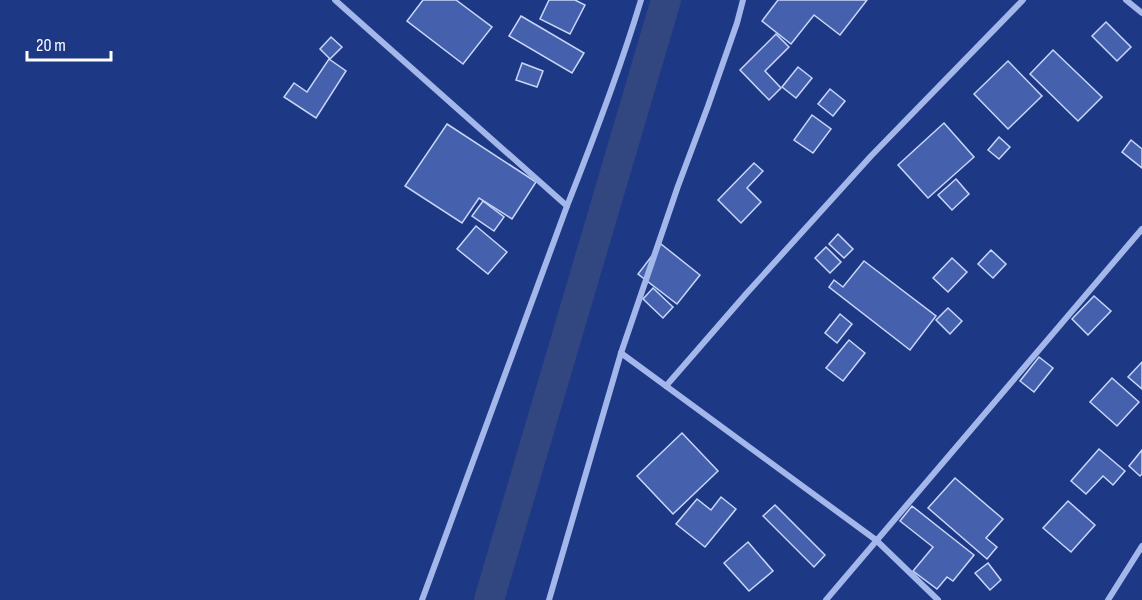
<svg xmlns="http://www.w3.org/2000/svg" width="1142" height="600" font-family="'Sofia Sans Condensed',sans-serif">
<rect width="100%" height="100%" fill="#1d3885"/>
<g fill="none" stroke-linecap="round" stroke-linejoin="round">
<!-- canal -->
<path stroke="#324680" stroke-width="30" d="M489,600L666,0"/>
</g>
<!-- building -->
<g fill="#4561ad" stroke="#c9d6f8" stroke-width="1.5">
<path d="M423,0H456L492,27L463,64L407,21Z"/>
<path d="M549,0H575L585,5L570,34L540,19Z"/>
<path d="M778,0H867L840,35L814,15L791,44L762,21Z"/>
<path d="M521,16L584,53L572,73L509,36Z"/>
<path d="M1106,22L1131,47L1117,61L1092,36Z"/>
<path d="M776,34L789,47L765,71L781,88L769,100L740,70Z"/>
<path d="M331,37L342,47L330,59L320,49Z"/>
<path d="M1053,50L1102,97L1078,121L1030,74Z"/>
<path d="M329,59L346,71L316,118L284,97L294,83L307,92Z"/>
<path d="M1008,61L1042,96L1008,129L974,94Z"/>
<path d="M522,63L543,71L537,87L516,80Z"/>
<path d="M798,67L812,78L796,98L782,87Z"/>
<path d="M830,89L845,101L833,116L818,104Z"/>
<path d="M812,115L831,129L813,153L794,140Z"/>
<path d="M944,123L974,157L928,198L898,165Z"/>
<path d="M447,124L536,182L512,219L479,198L462,223L405,186Z"/>
<path d="M999,137L1010,147L999,159L988,150Z"/>
<path d="M1131,140L1142,149V168L1122,152Z"/>
<path d="M754,163L763,171L747,188L761,202L741,223L718,200Z"/>
<path d="M956,179L969,194L952,210L938,195Z"/>
<path d="M483,201L504,217L494,231L472,216Z"/>
<path d="M476,226L507,252L488,274L457,249Z"/>
<path d="M838,234L853,249L844,258L829,244Z"/>
<path d="M661,244L700,275L677,304L638,274Z"/>
<path d="M826,247L841,262L830,273L815,258Z"/>
<path d="M991,250L1006,264L993,278L978,264Z"/>
<path d="M952,258L967,272L948,292L933,278Z"/>
<path d="M864,261L936,316L910,350L829,287L834,280L843,287Z"/>
<path d="M653,288L673,307L663,318L643,299Z"/>
<path d="M1094,296L1111,311L1088,335L1072,319Z"/>
<path d="M948,308L962,321L950,334L936,320Z"/>
<path d="M840,314L852,324L837,343L825,333Z"/>
<path d="M849,340L865,353L843,381L826,368Z"/>
<path d="M1039,357L1053,368L1034,392L1020,381Z"/>
<path d="M1142,362V389L1128,377Z"/>
<path d="M1112,378L1139,402L1117,426L1090,402Z"/>
<path d="M682,433L718,471L673,514L637,476Z"/>
<path d="M1099,449L1125,471L1113,485L1103,476L1086,494L1071,481Z"/>
<path d="M1142,450V474L1140,476L1129,466Z"/>
<path d="M955,478L1003,519L986,538L997,547L987,559L928,508Z"/>
<path d="M721,497L736,509L705,547L676,524L697,499L711,510Z"/>
<path d="M1068,501L1095,525L1071,552L1043,528Z"/>
<path d="M775,505L825,555L814,567L763,516Z"/>
<path d="M912,506L974,555L953,581L947,577L937,589L913,571L933,547L900,521Z"/>
<path d="M748,542L773,571L749,591L724,563Z"/>
<path d="M988,563L1001,580L990,590L975,573Z"/>
</g>
<g fill="none" stroke-linecap="round" stroke-linejoin="round">
<!-- street -->
<g stroke="#a4b7ea" stroke-width="6">
<path d="M335,0L567,206L422,600"/>
<path d="M1126,0L1142,13"/>
<path d="M567,206C594,138 620,70 641,0"/>
<path d="M621,353L876,540L938,600"/>
<path d="M666,386L746,294L871,156L1023,0"/>
<path d="M549,600L621,353L678,186L708,106L737,23L743,0"/>
<path d="M826,600L1142,229"/>
<path d="M1108,600L1142,546"/>
</g>
</g>
<!-- scale -->
<path d="M27 51v9h84v-9" fill="none" stroke="#ffffff" stroke-width="3"/>
<text x="36" y="51" font-size="18" fill="#ffffff" stroke="#1d3885" stroke-width="4.5" paint-order="stroke">20 m</text>
</svg>
